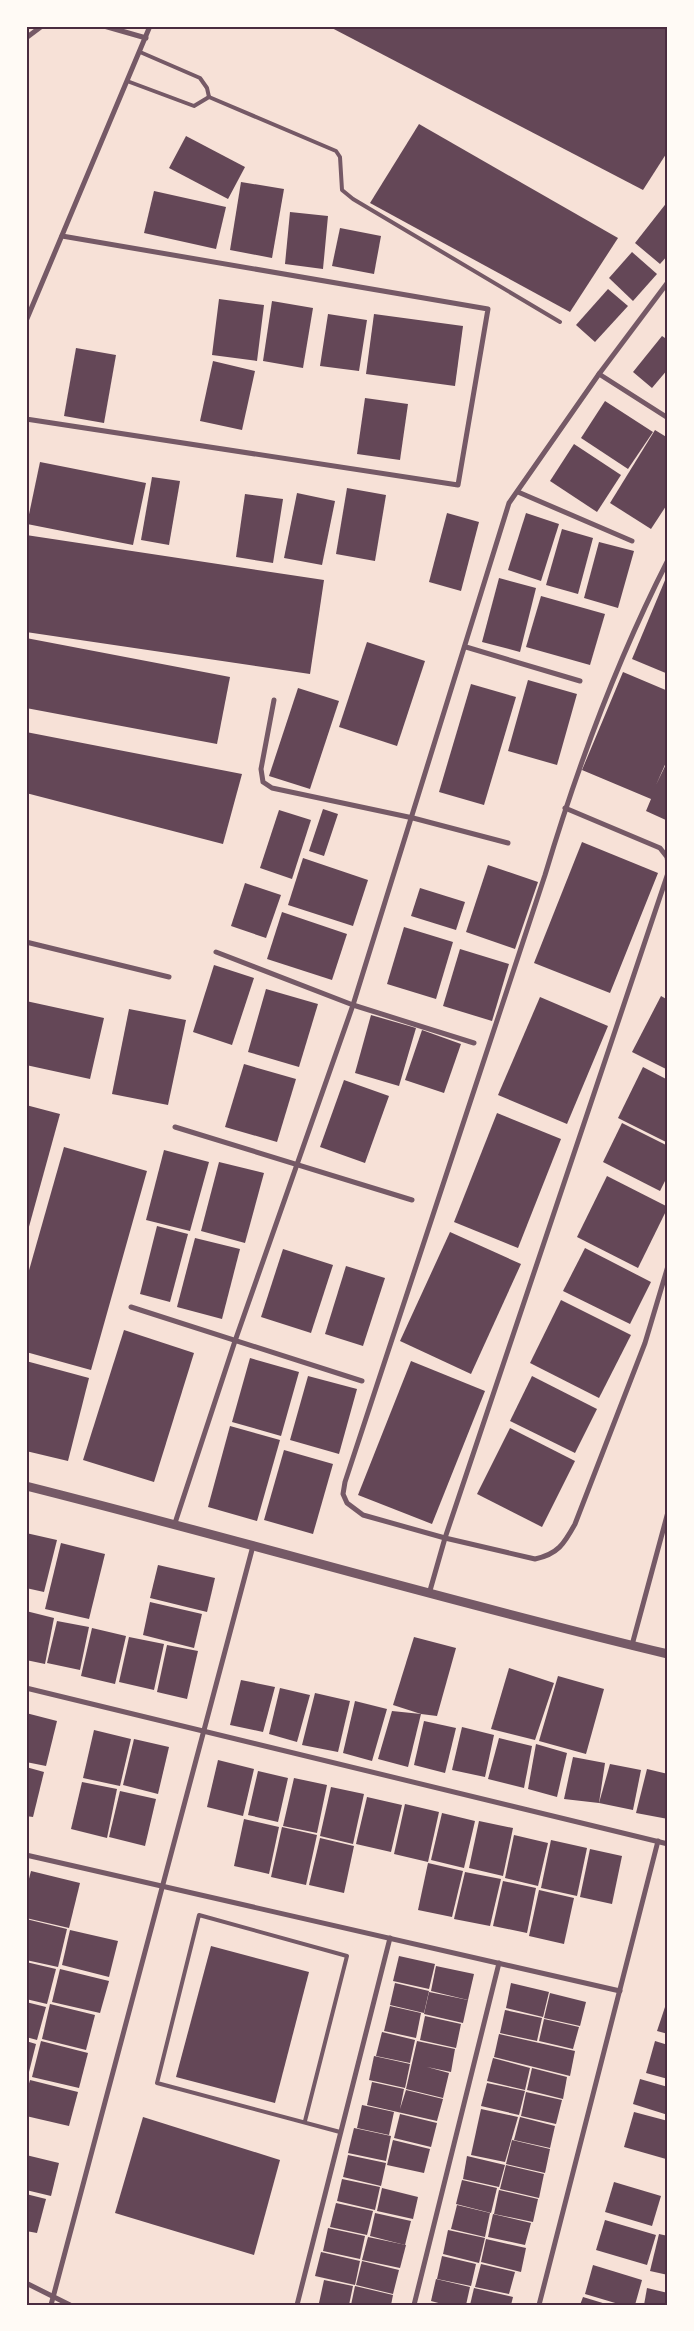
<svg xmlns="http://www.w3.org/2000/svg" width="694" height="2331" font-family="'Times New Roman',serif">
<rect width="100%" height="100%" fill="#f7e1d7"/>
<!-- building -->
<g fill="#644757">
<path d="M328,26H668V151L643,190Z"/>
<path d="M419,124L618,238L570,312L370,203Z"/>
<path d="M186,136L245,167L228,199L169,168Z"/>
<path d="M241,182L284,189L272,258L230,250Z"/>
<path d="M154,191L226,207L216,249L144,233Z"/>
<path d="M668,201V255L660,264L635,243Z"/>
<path d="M290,212L328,216L323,269L285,264Z"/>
<path d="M340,228L381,236L374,274L332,266Z"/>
<path d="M632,252L657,274L633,301L609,278Z"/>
<path d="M608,289L628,306L595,342L576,325Z"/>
<path d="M219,299L264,305L257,361L212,355Z"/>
<path d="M272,301L313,308L303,368L263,361Z"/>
<path d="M328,314L367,320L359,371L320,366Z"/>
<path d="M374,314L463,326L455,386L366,374Z"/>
<path d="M662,336L668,340V369L652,388L633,372Z"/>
<path d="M76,348L116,355L104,423L64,416Z"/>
<path d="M213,361L255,371L242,430L200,421Z"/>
<path d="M365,398L408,404L400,460L357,454Z"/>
<path d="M605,401L653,432L628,469L581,438Z"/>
<path d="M655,430L668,438V503L651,529L610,503Z"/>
<path d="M574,444L621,475L597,512L550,481Z"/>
<path d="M40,462L146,483L133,545L27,524Z"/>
<path d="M152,477L180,481L169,545L141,540Z"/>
<path d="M347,488L386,495L375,561L336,554Z"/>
<path d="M297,493L335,501L322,565L284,558Z"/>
<path d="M245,494L283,499L273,563L236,557Z"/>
<path d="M447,513L479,522L461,591L429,582Z"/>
<path d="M526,513L559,524L541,581L508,570Z"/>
<path d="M562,529L593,538L578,594L546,585Z"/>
<path d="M26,535L324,580L310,674L26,632Z"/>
<path d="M599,542L634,551L618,608L584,598Z"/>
<path d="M668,573V674L632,659Z"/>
<path d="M499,578L536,588L520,652L482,642Z"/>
<path d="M541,596L605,614L590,665L526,647Z"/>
<path d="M26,638L230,677L217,744L26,708Z"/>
<path d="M367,642L425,661L397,746L339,727Z"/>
<path d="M623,672L668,691V758L656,785L668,760V821L646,811L651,799L582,770Z"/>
<path d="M528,680L577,694L557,765L508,751Z"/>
<path d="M471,684L516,697L484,805L439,792Z"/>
<path d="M298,688L339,701L310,789L269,776Z"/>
<path d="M26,732L242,774L223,844L26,793Z"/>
<path d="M323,809L338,814L324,856L309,851Z"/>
<path d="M279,810L311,820L292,879L260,868Z"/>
<path d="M582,842L658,873L610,993L534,963Z"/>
<path d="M303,858L368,880L353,926L288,905Z"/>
<path d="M488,865L538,882L515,949L466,932Z"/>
<path d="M245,883L281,895L266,938L231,926Z"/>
<path d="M420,888L465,902L456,930L411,916Z"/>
<path d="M282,912L347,934L332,980L267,959Z"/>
<path d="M404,927L453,942L436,999L387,984Z"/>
<path d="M460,949L509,964L492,1021L443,1006Z"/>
<path d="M214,965L254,978L232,1045L193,1032Z"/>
<path d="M266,989L318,1004L299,1067L248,1052Z"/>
<path d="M661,996L668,1000V1070L632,1052Z"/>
<path d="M540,997L608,1026L567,1124L498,1095Z"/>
<path d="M26,1001L104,1018L90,1079L26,1065Z"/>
<path d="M129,1009L186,1020L168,1105L112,1094Z"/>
<path d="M371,1015L416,1028L399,1086L355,1073Z"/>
<path d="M422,1030L461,1044L444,1093L405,1080Z"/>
<path d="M244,1064L296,1079L277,1142L225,1127Z"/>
<path d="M643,1067L668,1080V1143L618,1118Z"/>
<path d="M344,1080L389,1096L365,1163L320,1147Z"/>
<path d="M26,1105L60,1114L27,1234H26Z"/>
<path d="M497,1113L561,1139L518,1248L454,1222Z"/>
<path d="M622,1123L668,1146V1175L660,1191L603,1162Z"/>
<path d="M64,1147L147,1171L91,1370L26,1352V1281Z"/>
<path d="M164,1150L209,1162L190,1231L146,1220Z"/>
<path d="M219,1162L264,1173L245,1243L201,1231Z"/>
<path d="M607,1176L668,1207L638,1268L577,1237Z"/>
<path d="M157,1226L188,1234L170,1302L140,1294Z"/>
<path d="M450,1232L521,1264L471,1374L400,1341Z"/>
<path d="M195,1238L240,1249L222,1319L177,1307Z"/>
<path d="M585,1248L651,1282L630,1324L563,1291Z"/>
<path d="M283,1249L333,1265L311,1333L261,1317Z"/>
<path d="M346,1266L385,1278L363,1346L325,1334Z"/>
<path d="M561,1300L631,1335L599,1398L530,1363Z"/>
<path d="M124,1330L194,1353L154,1482L83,1460Z"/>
<path d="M250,1358L299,1372L281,1436L232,1422Z"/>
<path d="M26,1361L89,1378L68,1461L26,1451Z"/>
<path d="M411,1361L485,1391L432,1524L358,1495Z"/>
<path d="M308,1376L357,1389L339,1454L290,1440Z"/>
<path d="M532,1376L597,1409L575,1453L510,1421Z"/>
<path d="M230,1426L280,1440L257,1521L208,1507Z"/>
<path d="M510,1428L575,1461L542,1527L477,1494Z"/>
<path d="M284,1450L333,1464L313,1534L264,1520Z"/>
<path d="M26,1533L57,1540L44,1592L26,1588Z"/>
<path d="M61,1543L105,1554L89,1619L45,1609Z"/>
<path d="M158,1565L215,1578L207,1612L150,1598Z"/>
<path d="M150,1602L202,1614L194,1648L143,1635Z"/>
<path d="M26,1611L54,1618L45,1664L26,1660Z"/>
<path d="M57,1621L89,1627L80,1670L47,1663Z"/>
<path d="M92,1628L126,1636L115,1684L81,1676Z"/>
<path d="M129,1637L164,1644L154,1690L119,1682Z"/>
<path d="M414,1637L456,1648L437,1716L421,1714L393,1705Z"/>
<path d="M167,1645L198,1651L187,1699L157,1692Z"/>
<path d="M509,1668L554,1683L535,1740L491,1729Z"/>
<path d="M558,1676L604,1689L586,1754L539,1741Z"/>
<path d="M241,1680L275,1687L263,1732L230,1725Z"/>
<path d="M280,1688L310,1695L297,1742L269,1734Z"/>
<path d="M315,1693L350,1701L338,1752L302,1745Z"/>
<path d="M355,1701L387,1709L372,1761L343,1753Z"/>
<path d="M392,1711L421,1714L408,1767L378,1759Z"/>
<path d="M26,1713L57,1721L46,1766L26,1762Z"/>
<path d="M424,1721L456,1728L445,1773L414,1765Z"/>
<path d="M462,1727L494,1735L485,1777L452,1770Z"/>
<path d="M94,1730L131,1739L120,1786L83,1778Z"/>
<path d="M499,1738L532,1746L524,1788L488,1779Z"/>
<path d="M134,1739L169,1747L158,1794L123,1785Z"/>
<path d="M536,1744L567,1753L557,1797L528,1789Z"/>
<path d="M573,1757L605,1763L599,1803L564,1799Z"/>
<path d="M218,1760L254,1769L243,1816L207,1807Z"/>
<path d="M610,1764L641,1770L633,1810L599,1803Z"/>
<path d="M26,1767L44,1772L33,1817L26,1816Z"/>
<path d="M647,1769L668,1774V1819L636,1813Z"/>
<path d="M258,1771L288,1778L278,1822L248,1815Z"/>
<path d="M294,1778L327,1785L317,1833L283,1826Z"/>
<path d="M82,1782L117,1789L107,1838L71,1829Z"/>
<path d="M331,1787L364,1794L353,1844L320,1836Z"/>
<path d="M120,1791L156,1799L145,1846L109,1837Z"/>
<path d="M367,1797L402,1805L391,1852L356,1844Z"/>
<path d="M405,1804L439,1812L428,1862L394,1854Z"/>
<path d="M442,1813L475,1821L464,1868L431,1860Z"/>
<path d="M244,1819L279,1827L269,1874L234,1866Z"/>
<path d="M479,1821L513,1828L503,1876L469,1868Z"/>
<path d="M282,1827L317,1835L306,1885L271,1877Z"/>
<path d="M514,1835L548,1843L538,1886L505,1878Z"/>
<path d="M320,1838L354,1846L344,1893L309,1885Z"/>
<path d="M551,1840L587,1848L577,1896L541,1888Z"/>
<path d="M590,1849L622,1856L612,1904L580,1897Z"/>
<path d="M428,1863L463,1871L452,1917L418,1910Z"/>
<path d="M31,1871L80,1883L69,1928L26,1918V1890Z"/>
<path d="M465,1872L501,1879L490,1926L454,1919Z"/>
<path d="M503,1881L536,1888L527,1933L493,1926Z"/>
<path d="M539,1890L574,1898L564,1944L529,1936Z"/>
<path d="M26,1919L67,1929L58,1967L26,1960Z"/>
<path d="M70,1930L118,1941L109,1977L62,1965Z"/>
<path d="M211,1946L309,1972L275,2103L176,2077Z"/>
<path d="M399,1956L435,1964L429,1989L393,1981Z"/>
<path d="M26,1962L56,1969L47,2004L26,1999Z"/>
<path d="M436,1966L474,1974L468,2000L431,1991Z"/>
<path d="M60,1969L109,1981L100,2013L52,2002Z"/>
<path d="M395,1983L429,1991L424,2013L390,2005Z"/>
<path d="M511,1983L549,1992L543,2017L506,2008Z"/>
<path d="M429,1992L468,2000L463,2023L424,2014Z"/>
<path d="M550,1993L586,2002L580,2026L544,2018Z"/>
<path d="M26,2002L46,2007L37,2040L26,2037Z"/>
<path d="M50,2004L95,2015L86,2050L42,2039Z"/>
<path d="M390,2006L421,2013L416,2038L384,2031Z"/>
<path d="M665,2007L668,2008V2034L657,2031Z"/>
<path d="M505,2010L542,2018L537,2041L500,2033Z"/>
<path d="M425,2016L461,2024L456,2048L420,2040Z"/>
<path d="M544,2019L579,2027L573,2049L539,2041Z"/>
<path d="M382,2032L415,2040L410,2063L376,2056Z"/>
<path d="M499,2034L575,2051L570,2076L494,2057Z"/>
<path d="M26,2041L36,2044L28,2076H26Z"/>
<path d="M41,2041L88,2053L79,2088L32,2077Z"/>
<path d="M417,2041L455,2049L451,2072L427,2067L449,2073L443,2098L406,2089Z"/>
<path d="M655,2041L668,2045V2079L646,2073Z"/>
<path d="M374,2056L410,2064L405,2088L369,2080Z"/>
<path d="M493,2058L530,2068L525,2090L487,2081Z"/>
<path d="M532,2068L567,2077L563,2099L527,2090Z"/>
<path d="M640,2079L668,2087V2115L633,2104Z"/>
<path d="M30,2080L78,2092L69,2126L26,2116V2094Z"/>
<path d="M372,2082L404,2089L400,2109L406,2090L443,2099L437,2121L367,2105Z"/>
<path d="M487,2083L525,2091L519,2115L481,2106Z"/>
<path d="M526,2092L562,2100L556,2124L521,2116Z"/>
<path d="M362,2105L394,2112L389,2135L357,2128Z"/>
<path d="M481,2109L518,2117L505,2162L471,2155Z"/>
<path d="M634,2112L668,2121L666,2159L624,2147Z"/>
<path d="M400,2114L437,2123L431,2147L394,2138Z"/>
<path d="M143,2117L280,2160L254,2255L115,2213Z"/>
<path d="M520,2117L555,2126L550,2148L514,2140Z"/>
<path d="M354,2128L391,2136L386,2161L348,2153Z"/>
<path d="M393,2140L430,2149L424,2173L387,2165Z"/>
<path d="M512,2140L550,2149L545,2173L506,2164Z"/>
<path d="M26,2155L59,2163L51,2196L26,2190Z"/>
<path d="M348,2155L386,2163L381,2186L343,2177Z"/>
<path d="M467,2156L505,2165L499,2187L463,2179Z"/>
<path d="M506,2165L544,2174L539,2198L500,2189Z"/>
<path d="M342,2179L380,2187L375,2210L337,2201Z"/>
<path d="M462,2180L497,2188L491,2213L456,2204Z"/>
<path d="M614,2182L661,2196L652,2226L605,2212Z"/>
<path d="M382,2188L418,2197L413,2219L377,2211Z"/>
<path d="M499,2190L538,2199L533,2222L494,2214Z"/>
<path d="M26,2194L46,2199L37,2233L26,2231Z"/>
<path d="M336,2203L373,2211L367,2235L330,2227Z"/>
<path d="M457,2205L490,2213L485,2237L451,2229Z"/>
<path d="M375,2213L411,2221L405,2245L370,2236Z"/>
<path d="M493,2214L531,2223L525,2245L488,2237Z"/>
<path d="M605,2220L656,2235L647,2265L596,2250Z"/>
<path d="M328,2228L365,2236L360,2259L323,2251Z"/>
<path d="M448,2230L485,2238L479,2263L443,2254Z"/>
<path d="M659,2234L668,2236V2275L650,2271Z"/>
<path d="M368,2237L406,2245L400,2268L362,2260Z"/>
<path d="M486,2239L526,2248L521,2272L481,2262Z"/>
<path d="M321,2252L360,2261L355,2285L315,2276Z"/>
<path d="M442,2256L476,2264L471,2286L437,2279Z"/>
<path d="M362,2261L399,2270L393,2294L356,2285Z"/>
<path d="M481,2264L515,2272L509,2294L475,2287Z"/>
<path d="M593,2265L642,2280L635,2305H622L585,2294Z"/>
<path d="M436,2279L470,2287L466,2305H446L431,2301Z"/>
<path d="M324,2280L353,2286L349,2305L319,2303Z"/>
<path d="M355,2286L393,2295L391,2305H351Z"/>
<path d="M474,2288L513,2297L511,2305H470Z"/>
<path d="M647,2288L668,2293V2305H644Z"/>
<path d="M583,2297L606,2304V2305H580Z"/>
</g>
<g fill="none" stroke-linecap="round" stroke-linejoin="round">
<!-- service -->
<g stroke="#755966" stroke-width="4">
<path d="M140,52L200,78L207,88L209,97"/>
<path d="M127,81L194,106L209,97"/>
<path d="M209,97L336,151L340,157L342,190L353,199L560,322"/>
<path d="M305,2121L347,1956L199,1915L157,2083L340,2132"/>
</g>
<!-- minor -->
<g stroke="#755966" stroke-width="5">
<path d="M104,26L146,38"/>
<path d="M26,38L42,26"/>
<path d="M26,321L150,26"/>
<path d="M599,374L668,418"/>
<path d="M26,419L458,485L488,309L62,236"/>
<path d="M518,492L632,541"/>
<path d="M668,560C617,660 577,768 545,875L345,1482L343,1494L347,1503L363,1515L445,1538L535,1559C558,1554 564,1544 575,1524L645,1343L668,1266"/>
<path d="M466,647L580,681"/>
<path d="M274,700L261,769L263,782L272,788L413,818L508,843"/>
<path d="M565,808L660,848L667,857L668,864"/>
<path d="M26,942L169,977"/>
<path d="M216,952L353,1005L474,1043"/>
<path d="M175,1127L412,1200"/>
<path d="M131,1307L362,1381"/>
<path d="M175,1523L235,1341L353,1005L509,503L599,374L668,282"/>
<path d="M429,1594L445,1538L668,873"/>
<path d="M632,1645L668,1512"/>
<path d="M26,1688L668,1844"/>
<path d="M26,1855L620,1991"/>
<path d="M26,2283L70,2305"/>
<path d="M51,2305L253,1546"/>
<path d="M297,2305L390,1938"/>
<path d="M414,2305L499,1963"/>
<path d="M539,2305L658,1841"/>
</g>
<!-- tertiary -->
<path stroke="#755966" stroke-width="9" d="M26,1486C241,1540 453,1603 668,1654"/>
</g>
<!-- border -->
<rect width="694" height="2331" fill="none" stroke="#fffaf5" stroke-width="55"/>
<rect x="28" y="28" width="638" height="2276" fill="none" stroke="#4a2c40" stroke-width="2"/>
</svg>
